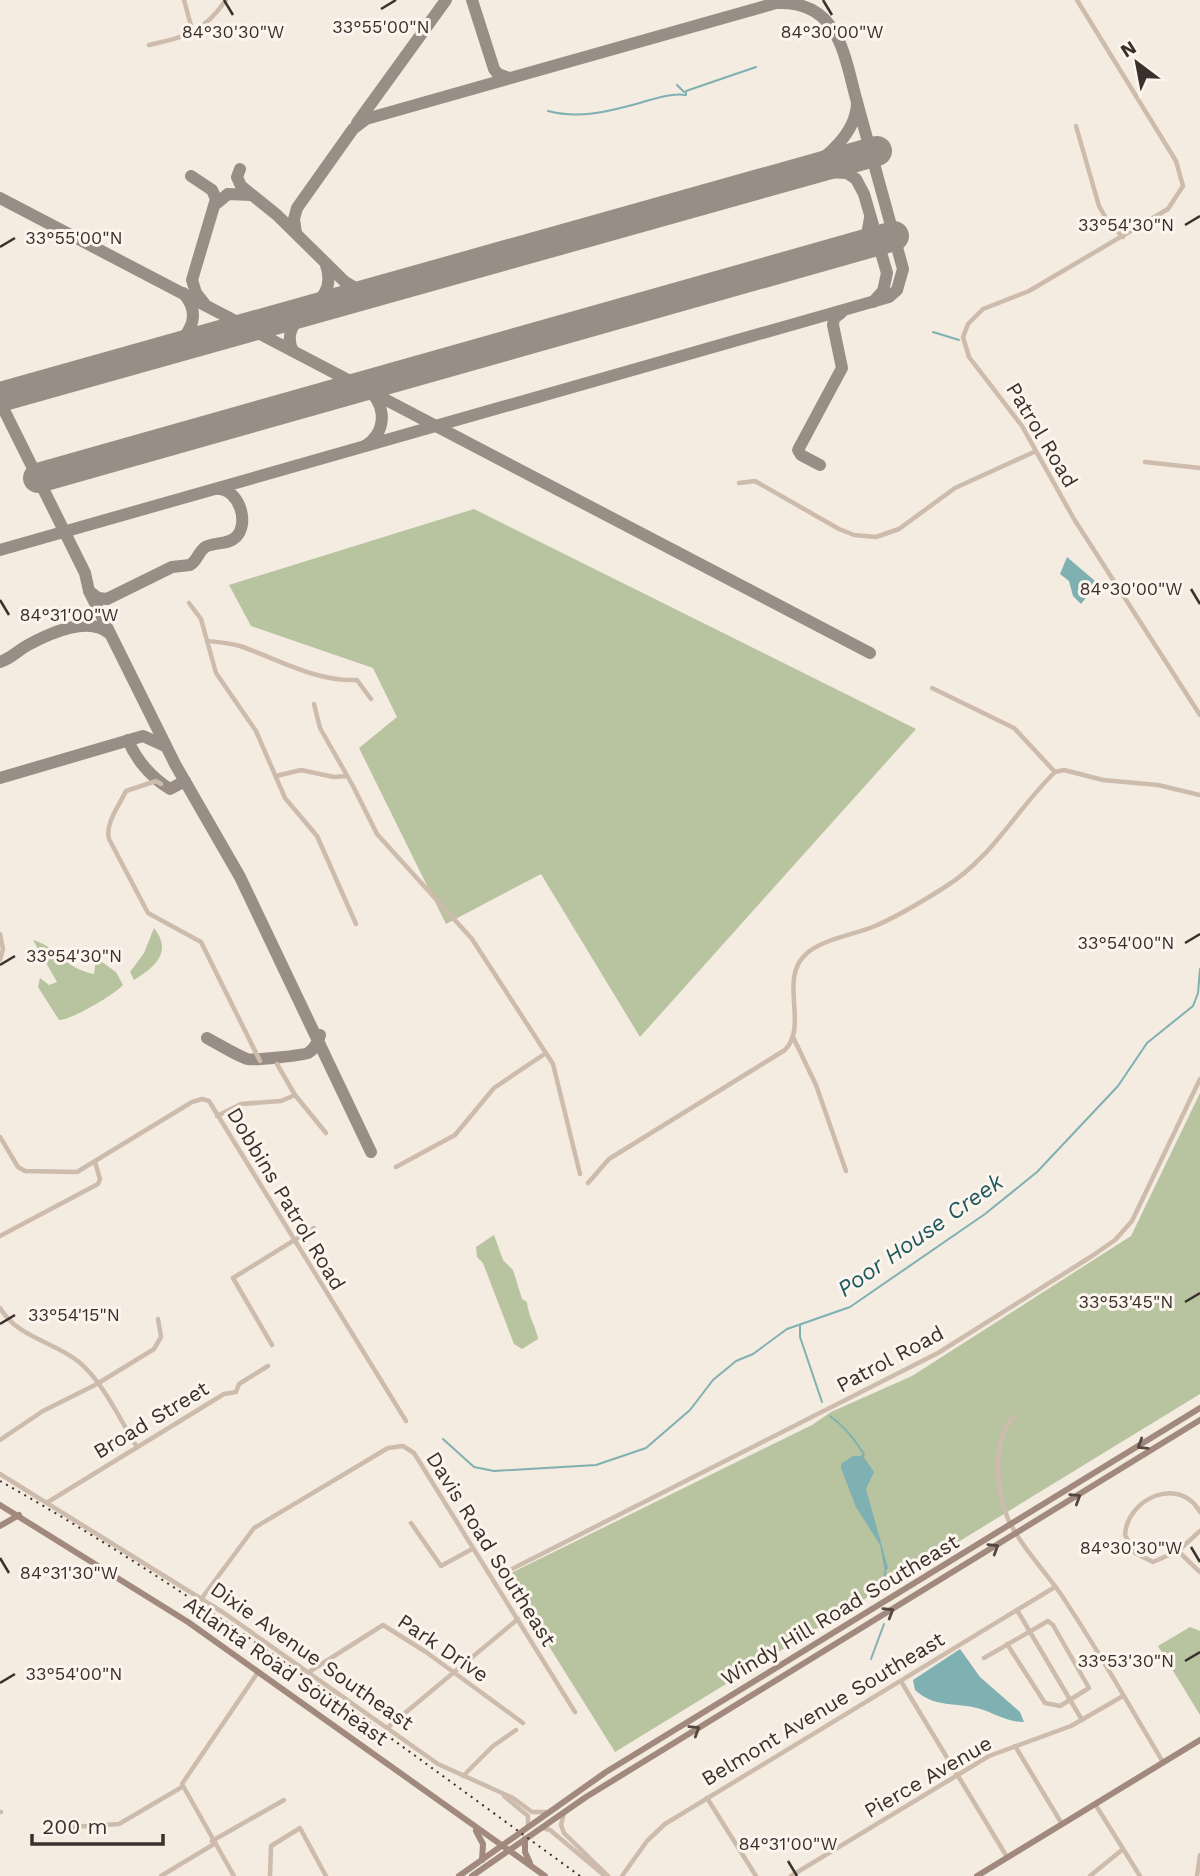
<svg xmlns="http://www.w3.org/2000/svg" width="1200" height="1876" font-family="'Work Sans',sans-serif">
<rect width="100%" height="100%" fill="#f4ebe1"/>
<!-- green -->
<g fill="#b8c4a0">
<path d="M474,509L916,729L640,1037L541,874L446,924L359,748L397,717L373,668L251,626L229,585Z"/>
<path d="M154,928C173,952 155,967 134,980L130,972L144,953Z"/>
<path d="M33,940C58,947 63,968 94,974L96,958L116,972L123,985C114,995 71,1020 59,1020L38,987L40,978L49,985L57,982Z"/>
<path d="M1200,1093V1394L615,1752L505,1576L812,1425L831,1412L912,1376L1131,1236Z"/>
<path d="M494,1235L503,1260L513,1270L522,1299L527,1302C528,1316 536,1326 538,1339L522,1349L514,1344L483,1263L477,1257L476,1247Z"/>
<path d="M1190,1627L1200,1631V1715L1158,1646Z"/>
</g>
<!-- water -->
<g fill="#7fb0b2">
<path d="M1067,557L1095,581V586L1081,604L1073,596L1069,581L1060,574Z"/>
<path d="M853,1456H863L874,1472L866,1489L888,1568L885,1572L880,1545L856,1507L841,1468V1464Z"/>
<path d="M960,1649L980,1677L1020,1712L1024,1722C1006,1722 993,1712 977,1708C953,1702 935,1708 915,1690L913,1680Z"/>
</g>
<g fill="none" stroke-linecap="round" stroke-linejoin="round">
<!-- stream -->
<g stroke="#7fb0b2" stroke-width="2">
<path d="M677,85L684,92"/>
<path d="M548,111C578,119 607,112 636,104C653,99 669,93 686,95V91L756,67"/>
<path d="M933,332L959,340"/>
<path d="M800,1326V1337L822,1402"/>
<path d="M830,1416C843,1425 855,1440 864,1454L860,1458"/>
<path d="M443,1439L474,1467L494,1471L596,1465L646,1448L690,1410L713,1380L736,1361L753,1354L787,1329L850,1307L985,1214L1037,1172L1118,1086L1147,1043L1193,1006L1198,993L1200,969"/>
<path d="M882,1591L886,1583L885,1572"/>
<path d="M871,1659L884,1624"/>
</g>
<!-- taxiway -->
<g stroke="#988e86" stroke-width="12">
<path d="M472,0L494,69L498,74L509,78"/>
<path d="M357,123L446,0"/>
<path d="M240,169L237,177L241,186L277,215L344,281L357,289L379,290"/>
<path d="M806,171L847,173L856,179L864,194L887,273L883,291L873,302"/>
<path d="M191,176L212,190L216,199L192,280L196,293L204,303"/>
<path d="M0,198L870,653"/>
<path d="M217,203L228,194L251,195"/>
<path d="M296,233L294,219L297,208L353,129L366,119L776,3C840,0 844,56 857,102"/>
<path d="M851,248L867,235L870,218"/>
<path d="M303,312C322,301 334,288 326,265"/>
<path d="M168,350C190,337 203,315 183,293"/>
<path d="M293,351C284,334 295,319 309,311"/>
<path d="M0,402L85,573L89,591L98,598L107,599L172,567L190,565C197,561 198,553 204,548C213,541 227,546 236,537C250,523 239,490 219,489"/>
<path d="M365,446C385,433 387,411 372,393"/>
<path d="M820,465L801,455L798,450L842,368L833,325L834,318L841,313"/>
<path d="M0,550L889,297L897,290L903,269L857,102C857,132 827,159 802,171"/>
<path d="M89,591L175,764L240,877L371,1152"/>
<path d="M0,662C12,658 17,651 28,645C50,633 90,615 110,634"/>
<path d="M128,740C136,760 152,778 170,789L185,781"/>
<path d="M0,778L143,736L165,746"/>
<path d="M207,1038C220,1045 234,1054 247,1059C252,1061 304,1055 308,1053C315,1049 318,1042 320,1035"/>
</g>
<!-- runway -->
<g stroke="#988e86" stroke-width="30">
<path d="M0,397L877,151"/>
<path d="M38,478L894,236"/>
</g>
<!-- street -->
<g stroke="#cdbbac" stroke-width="4.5">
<path d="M184,0L193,33"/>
<path d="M1077,0L1176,161L1183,186L1168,209L1029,291L983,309L968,324L963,337L969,357L1022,426L1074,519L1200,715"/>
<path d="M149,45C187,36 203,33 226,0"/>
<path d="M1076,126L1099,206L1108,222L1123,237"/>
<path d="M1145,462L1200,468"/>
<path d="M739,483L755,481L839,529L854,535L876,537L899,529L955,488L1034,452"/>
<path d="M189,603L201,619L216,673L256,731L285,798L317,836L356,924"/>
<path d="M207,641C218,642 230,643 240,646C278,659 316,682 357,680L371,699"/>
<path d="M932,688L1014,728L1055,772"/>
<path d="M314,704L320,728L353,786L377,834L472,939L553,1064L580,1174"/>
<path d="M276,776L301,770L334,777L347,776"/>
<path d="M161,784L156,781L126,791C119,806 105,823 109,839L148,913L201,942L260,1061"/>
<path d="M0,934L3,949L0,960"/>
<path d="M793,1037L816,1085L846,1171"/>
<path d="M277,1064L295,1095L326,1133"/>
<path d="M217,1116L241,1104L281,1101L295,1095"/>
<path d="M0,1137L18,1167L25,1171L77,1172L192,1102L202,1099L209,1101L406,1421"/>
<path d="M396,1167L455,1135L494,1088L546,1053"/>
<path d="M588,1183L609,1159L785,1050C809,1025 778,979 806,954C822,939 854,935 875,926C899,916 923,901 945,887C992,858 1016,810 1055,772L1064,770L1103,780L1158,785L1200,795"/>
<path d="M0,1236L98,1184L100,1179L95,1162"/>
<path d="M0,1308C18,1338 53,1341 79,1362C104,1383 120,1420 137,1447"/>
<path d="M272,1345L233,1278L314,1228"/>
<path d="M1013,1417C992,1441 996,1490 1008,1519C1021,1546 1043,1569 1060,1593C1096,1646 1130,1707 1163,1762"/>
<path d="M0,1440L43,1411L97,1384L154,1349L161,1337L158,1319"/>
<path d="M0,1474L224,1613L438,1764L513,1798L532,1812H547"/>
<path d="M48,1502L224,1394L236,1392L239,1384L268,1366"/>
<path d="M1200,1512C1180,1475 1127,1498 1125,1535L1135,1553L1153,1562L1178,1551L1200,1531"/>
<path d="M411,1523L441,1566L472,1549"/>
<path d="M1178,1551L1200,1572"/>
<path d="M506,1572L938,1353L1092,1256L1115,1240L1132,1221L1200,1079"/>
<path d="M202,1598L254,1528L388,1448L403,1446L414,1453L575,1712"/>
<path d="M1017,1610L1082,1720"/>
<path d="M984,1658L1048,1621L1053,1625L1089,1688L1060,1706L1045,1703L1007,1644"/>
<path d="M309,1672L383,1625L426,1652L523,1723"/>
<path d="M902,1683L1007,1857"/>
<path d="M387,1728L518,1619"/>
<path d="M1015,1746L1062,1824"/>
<path d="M463,1776L493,1746L516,1730"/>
<path d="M504,1796L528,1816V1827"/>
<path d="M707,1798L756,1876"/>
<path d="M1095,1804L1140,1876"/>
<path d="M0,1812H1"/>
<path d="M564,1813L561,1825L564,1833L608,1876"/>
<path d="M71,1827L119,1824L182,1787"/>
<path d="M542,1828L550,1830L605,1876"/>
<path d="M212,1841L284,1800"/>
<path d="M161,1876L214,1844"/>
<path d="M234,1876L182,1784L258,1672"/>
<path d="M270,1876L271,1846L300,1828L326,1876"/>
<path d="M622,1876L647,1841L665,1824L1055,1587"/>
<path d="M791,1876L989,1756L1071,1726L1123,1696"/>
<path d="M1090,1876L1123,1849"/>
<path d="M1197,1876L1200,1855"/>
</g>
<!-- secondary -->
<g stroke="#a18a7d" stroke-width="6">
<path d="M0,1505L188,1622L545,1876"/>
<path d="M0,1526L19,1515"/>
<path d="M476,1831L483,1844L482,1860"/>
<path d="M525,1839V1852L530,1863"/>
<path d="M459,1876L606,1772L1200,1408"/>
<path d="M472,1876L586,1797L1200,1420"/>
<path d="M977,1876L1200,1740"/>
</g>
<!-- rail -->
<path stroke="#3b302b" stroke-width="2" stroke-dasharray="2 5" stroke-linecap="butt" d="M0,1481C204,1596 391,1739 580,1876"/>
</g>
<!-- one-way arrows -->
<defs><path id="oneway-chevron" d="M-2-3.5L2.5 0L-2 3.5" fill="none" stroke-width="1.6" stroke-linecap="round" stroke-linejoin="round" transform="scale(1.75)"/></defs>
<g stroke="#544640">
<use href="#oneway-chevron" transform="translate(1142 1445) rotate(148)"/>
<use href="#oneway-chevron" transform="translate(1076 1498) rotate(-32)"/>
<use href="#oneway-chevron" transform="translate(994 1548) rotate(-31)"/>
<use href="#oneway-chevron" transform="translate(889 1612) rotate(-31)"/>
<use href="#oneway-chevron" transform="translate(695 1730) rotate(-32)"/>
</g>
<!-- ticks -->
<path fill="none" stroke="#3b302b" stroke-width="2.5" d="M224,0L233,15M823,0L832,15M381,9L396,0M1185,225L1200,216M0,247L15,238M1191,589L1200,604M0,600L9,615M1185,943L1200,934M0,965L15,956M1185,1302L1200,1293M0,1324L15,1315M1191,1547L1200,1562M0,1558L9,1573M1185,1661L1200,1652M0,1683L15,1674M788,1861L797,1876"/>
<g text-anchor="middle" stroke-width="6" stroke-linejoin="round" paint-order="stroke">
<!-- street labels -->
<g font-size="21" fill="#3b302b" stroke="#fbf5ee">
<text transform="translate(1042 435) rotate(59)" y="7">Patrol Road</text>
<text transform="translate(286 1199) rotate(59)" y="7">Dobbins Patrol Road</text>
<text transform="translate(890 1359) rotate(-28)" y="7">Patrol Road</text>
<text transform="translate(151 1420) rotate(-31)" y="7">Broad Street</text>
<text transform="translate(491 1549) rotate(58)" y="7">Davis Road Southeast</text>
<text transform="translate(840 1610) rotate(-31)" y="7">Windy Hill Road Southeast</text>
<text transform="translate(443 1648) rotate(34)" y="7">Park Drive</text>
<text transform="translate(312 1656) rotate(35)" y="7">Dixie Avenue Southeast</text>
<text transform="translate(286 1671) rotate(35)" y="7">Atlanta Road Southeast</text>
<text transform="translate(823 1709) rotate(-31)" y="7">Belmont Avenue Southeast</text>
<text transform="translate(928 1777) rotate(-30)" y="7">Pierce Avenue</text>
</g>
<!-- water labels -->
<g font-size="23" font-style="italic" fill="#1f5a5e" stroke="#fbf5ee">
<text transform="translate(920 1235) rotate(-35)" y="8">Poor House Creek</text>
</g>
</g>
<g font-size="18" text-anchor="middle" fill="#3b302b" stroke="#fbf5ee" stroke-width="6" stroke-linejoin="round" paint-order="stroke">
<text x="381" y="33">33°55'00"N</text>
<text x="233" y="38">84°30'30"W</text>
<text x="832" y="38">84°30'00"W</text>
<text x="1126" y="231">33°54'30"N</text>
<text x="74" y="244">33°55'00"N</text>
<text x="1131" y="595">84°30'00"W</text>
<text x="69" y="621">84°31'00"W</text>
<text x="1126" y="949">33°54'00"N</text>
<text x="74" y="962">33°54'30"N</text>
<text x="1126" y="1308">33°53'45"N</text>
<text x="74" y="1321">33°54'15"N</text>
<text x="1131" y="1554">84°30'30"W</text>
<text x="69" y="1579">84°31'30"W</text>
<text x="1126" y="1667">33°53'30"N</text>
<text x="74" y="1680">33°54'00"N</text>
<text x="788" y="1850">84°31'00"W</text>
</g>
<!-- north arrow -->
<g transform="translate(1137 63) rotate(328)" stroke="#fbf5ee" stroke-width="5" paint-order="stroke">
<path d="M0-5L12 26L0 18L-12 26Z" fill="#3b302b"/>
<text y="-10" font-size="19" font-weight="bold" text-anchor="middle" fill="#3b302b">N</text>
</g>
<!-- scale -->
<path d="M32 1834v10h131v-10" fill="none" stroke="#3b302b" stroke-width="3.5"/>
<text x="42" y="1834" font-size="21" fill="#3b302b" stroke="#fbf5ee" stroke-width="5" paint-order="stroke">200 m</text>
</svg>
